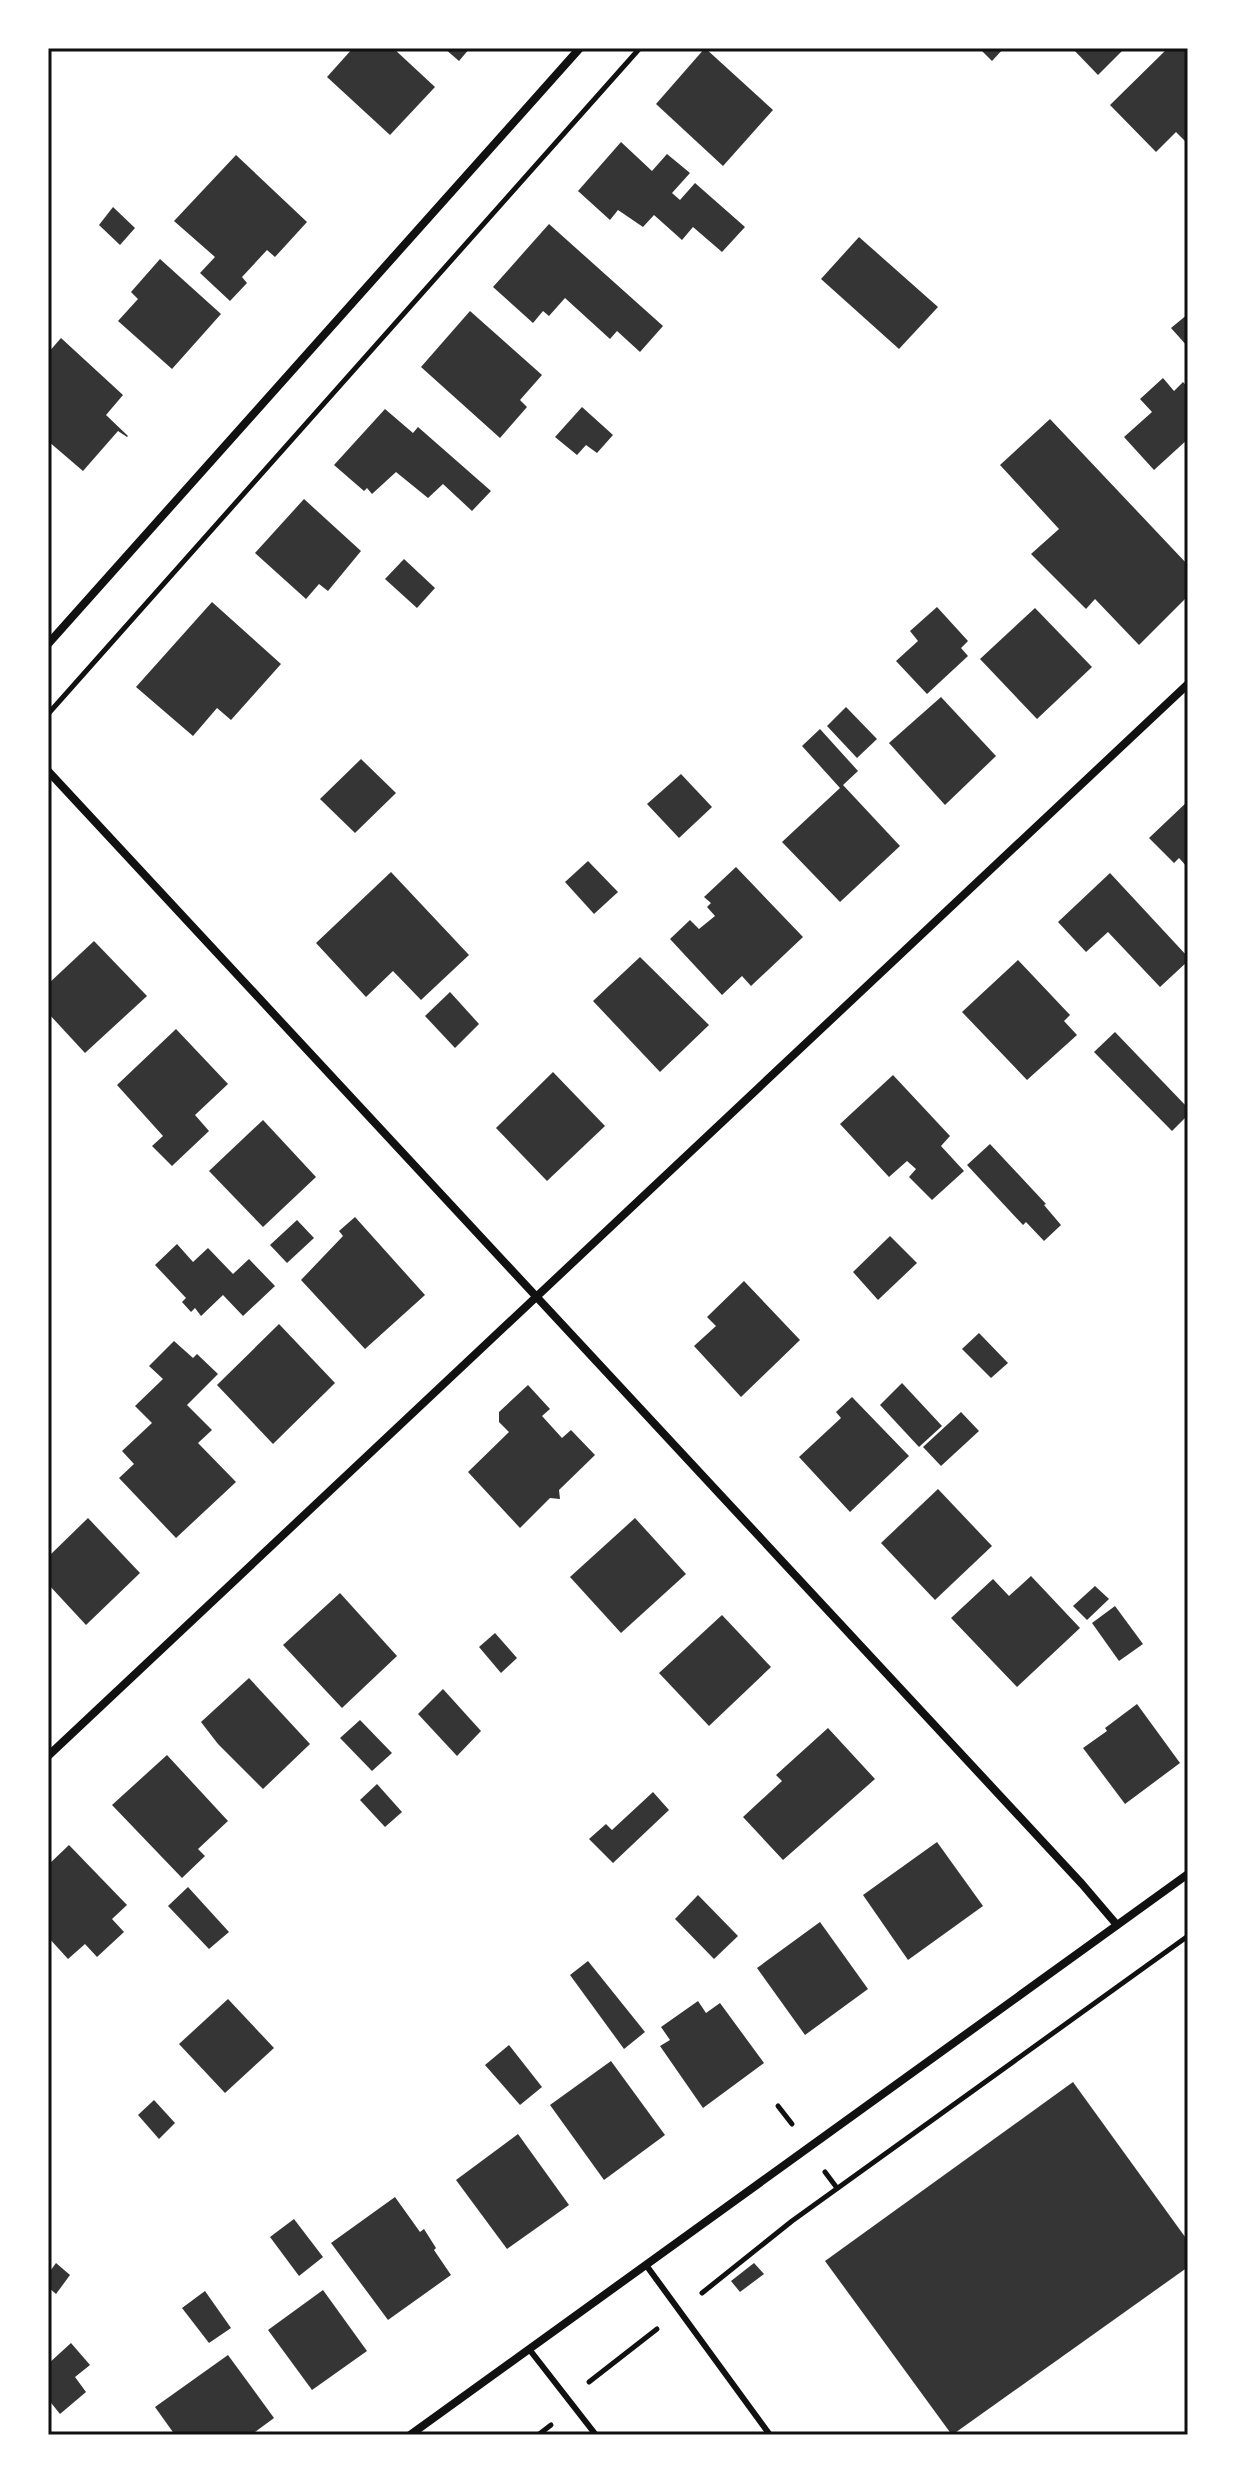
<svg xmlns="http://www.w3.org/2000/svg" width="1236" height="2483" font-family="Quicksand,sans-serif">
<rect width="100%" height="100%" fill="#fff"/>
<!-- building -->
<g fill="#353535">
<path d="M353,48H393L435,87L390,135L327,77Z"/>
<path d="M444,48H470L459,61Z"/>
<path d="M705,48L773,110L723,166L656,104Z"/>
<path d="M979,48H1004L992,61Z"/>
<path d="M1072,48H1125L1098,75Z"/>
<path d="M1168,48H1188V144L1176,132L1156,152L1110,105Z"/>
<path d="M621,142L652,171L667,154L690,173L672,193L680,200L695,183L745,227L722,252L693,227L682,240L654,215L643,227L618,210L610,220L578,191Z"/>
<path d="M236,155L307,222L275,257L267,250L242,277L247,283L230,301L200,273L215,257L174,221Z"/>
<path d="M113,207L135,228L120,245L99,225Z"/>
<path d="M549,224L663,326L640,352L617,331L610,339L565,298L549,316L543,311L533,323L493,287Z"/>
<path d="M859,237L938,307L899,349L821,279Z"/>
<path d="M160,259L221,314L172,369L118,321L138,299L131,292Z"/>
<path d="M470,311L542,375L520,400L527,407L500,438L421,367Z"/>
<path d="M1188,314V347L1171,328Z"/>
<path d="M61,338L123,395L106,415L128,436L127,437L118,431L83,471L48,441V353Z"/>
<path d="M1163,378L1174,391L1183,382L1188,388V439L1154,470L1124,437L1152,412L1140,399Z"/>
<path d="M582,407L613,435L597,453L586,445L577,455L555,437Z"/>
<path d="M385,409L413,433L418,427L491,491L472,511L443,484L428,498L396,472L372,494L367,488L364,491L334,465Z"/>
<path d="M1050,419L1188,565V596L1139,645L1095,599L1086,609L1031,554L1059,529L1000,465Z"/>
<path d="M304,499L361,551L328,591L319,584L306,599L255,553Z"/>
<path d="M404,559L435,588L417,608L385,579Z"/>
<path d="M212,602L281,664L231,720L217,708L193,736L136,687Z"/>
<path d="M937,607L968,641L961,648L968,656L927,694L896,661L918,641L910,631Z"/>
<path d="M1035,608L1092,667L1037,719L980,659Z"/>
<path d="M941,697L996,756L945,805L889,743Z"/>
<path d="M846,707L877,739L857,758L827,726Z"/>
<path d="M820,729L858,771L843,785L900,846L840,902L782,842L840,788L802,746Z"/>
<path d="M361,759L396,793L355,833L320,799Z"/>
<path d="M681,774L712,807L679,838L647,804Z"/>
<path d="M1188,801V868L1179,858L1174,863L1149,838Z"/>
<path d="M588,861L618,892L594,914L565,882Z"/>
<path d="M736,867L803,937L751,986L742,976L722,995L670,939L690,920L699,929L715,916L707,907L711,903L704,897Z"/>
<path d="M391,872L469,955L421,1000L393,971L366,997L316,943Z"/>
<path d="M1110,873L1188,957V961L1160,987L1108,932L1086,952L1058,922Z"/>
<path d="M94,941L147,996L85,1053L48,1013V984Z"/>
<path d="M640,957L709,1025L660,1072L593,1001Z"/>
<path d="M1018,960L1070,1015L1064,1021L1077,1035L1027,1080L962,1012Z"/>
<path d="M450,992L479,1024L455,1048L425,1016Z"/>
<path d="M176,1029L228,1084L195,1115L209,1131L172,1166L152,1146L163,1136L117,1085Z"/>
<path d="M1115,1032L1188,1108V1115L1172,1131L1094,1052Z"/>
<path d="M553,1072L605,1126L547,1181L496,1128Z"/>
<path d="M893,1075L950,1136L941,1146L964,1171L932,1200L909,1177L916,1169L907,1161L889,1177L840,1124Z"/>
<path d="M263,1120L316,1177L263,1227L209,1171Z"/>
<path d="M990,1144L1046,1204L1044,1205L1061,1225L1044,1241L1026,1222L1023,1225L967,1165Z"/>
<path d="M355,1217L425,1295L365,1349L301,1280L343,1236L339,1231Z"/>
<path d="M297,1220L314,1238L287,1263L270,1245Z"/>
<path d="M890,1236L917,1263L878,1300L853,1272Z"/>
<path d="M177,1244L193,1262L208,1248L233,1274L249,1259L275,1286L243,1316L223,1295L201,1316L195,1308L191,1312L182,1302L186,1298L155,1265Z"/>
<path d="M744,1281L800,1340L741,1397L694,1346L716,1326L707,1317Z"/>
<path d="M279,1324L335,1383L273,1444L217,1385Z"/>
<path d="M979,1333L1008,1363L991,1378L962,1349Z"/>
<path d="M174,1341L193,1358L197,1354L218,1374L187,1405L212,1430L198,1443L236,1482L176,1538L119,1478L134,1464L122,1451L152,1423L135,1406L163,1379L149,1366Z"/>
<path d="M902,1383L942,1426L919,1447L880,1405Z"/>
<path d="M528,1385L550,1409L542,1416L562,1438L571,1430L595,1455L559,1490L560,1499L550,1498L520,1528L468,1472L509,1432L499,1422V1412Z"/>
<path d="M852,1397L909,1456L850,1512L799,1457L841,1418L836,1412Z"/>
<path d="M961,1412L979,1431L941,1466L923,1447Z"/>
<path d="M938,1489L992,1546L935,1600L881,1543Z"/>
<path d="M88,1518L140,1573L86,1625L48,1584V1557Z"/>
<path d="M635,1518L686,1574L621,1633L570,1577Z"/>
<path d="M1031,1576L1080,1628L1017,1687L951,1618L993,1579L1009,1596Z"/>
<path d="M1095,1586L1109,1599L1087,1620L1073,1606Z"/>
<path d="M340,1593L397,1656L342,1708L283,1645Z"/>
<path d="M1115,1606L1143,1644L1119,1661L1092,1623Z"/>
<path d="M722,1615L771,1667L709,1726L659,1673Z"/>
<path d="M495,1633L517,1658L501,1673L479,1647Z"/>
<path d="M249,1678L310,1744L263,1789L218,1744L201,1722Z"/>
<path d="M443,1689L481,1731L457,1756L418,1714Z"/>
<path d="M1137,1704L1180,1763L1125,1804L1083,1748L1107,1731L1105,1728Z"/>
<path d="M360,1720L392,1753L372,1771L340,1738Z"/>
<path d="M828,1728L875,1779L783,1860L743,1817L782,1781L776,1775Z"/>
<path d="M167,1755L228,1821L198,1849L205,1856L182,1878L112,1805Z"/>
<path d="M377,1784L402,1812L385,1827L360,1800Z"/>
<path d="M653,1792L669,1810L613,1863L589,1839L606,1824L612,1830Z"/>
<path d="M937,1842L983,1906L908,1960L863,1895Z"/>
<path d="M69,1845L127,1905L112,1919L124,1932L97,1957L85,1944L68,1959L48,1937V1865Z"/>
<path d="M188,1887L229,1932L209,1949L168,1906Z"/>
<path d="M698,1895L738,1936L714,1959L675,1919Z"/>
<path d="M820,1922L868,1989L805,2035L757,1968Z"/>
<path d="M588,1961L645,2032L624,2049L570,1975Z"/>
<path d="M228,1999L274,2048L225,2093L179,2044Z"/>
<path d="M698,2001L706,2013L720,2003L764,2063L703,2108L660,2046L670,2040L661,2027Z"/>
<path d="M509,2045L542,2087L520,2105L485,2065Z"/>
<path d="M611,2061L665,2135L604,2180L550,2105Z"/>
<path d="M1073,2082L1188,2241V2267L952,2435L825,2261Z"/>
<path d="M154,2100L175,2123L159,2139L138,2115Z"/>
<path d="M518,2134L569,2205L507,2249L456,2180Z"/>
<path d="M395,2197L420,2232L424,2229L436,2248L434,2250L451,2275L388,2320L331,2243Z"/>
<path d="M294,2219L323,2257L299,2276L270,2237Z"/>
<path d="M56,2263L70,2275L56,2294L48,2287V2274Z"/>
<path d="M754,2263L764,2274L740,2292L731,2281Z"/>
<path d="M323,2290L367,2351L312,2390L268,2330Z"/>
<path d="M205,2291L231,2328L209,2343L182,2308Z"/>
<path d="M71,2343L90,2365L75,2377L86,2392L60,2414L48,2399V2364Z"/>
<path d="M228,2355L274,2418L251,2435H175L155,2407Z"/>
</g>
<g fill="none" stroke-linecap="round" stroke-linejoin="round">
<!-- path -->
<g stroke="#111" stroke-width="5">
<path d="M48,714L640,48"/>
<path d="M778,2106L792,2124"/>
<path d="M825,2172L837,2188"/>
<path d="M702,2293L792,2221L1188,1936"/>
<path d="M589,2382L657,2329"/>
<path d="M538,2435L551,2425"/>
</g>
<!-- service -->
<g stroke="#111" stroke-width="6">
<path d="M646,2265L770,2435"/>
<path d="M529,2349L596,2435"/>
</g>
<!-- minor -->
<g stroke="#111" stroke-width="8">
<path d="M48,644L580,48"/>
<path d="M48,771L1082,1884L1117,1925"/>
<path d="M48,1756L1188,684"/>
<path d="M410,2435L1188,1874"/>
</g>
</g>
<!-- border -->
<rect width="1236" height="2483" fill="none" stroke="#ffffff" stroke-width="100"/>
<rect x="50" y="50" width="1136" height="2383" fill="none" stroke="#111" stroke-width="3"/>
</svg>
